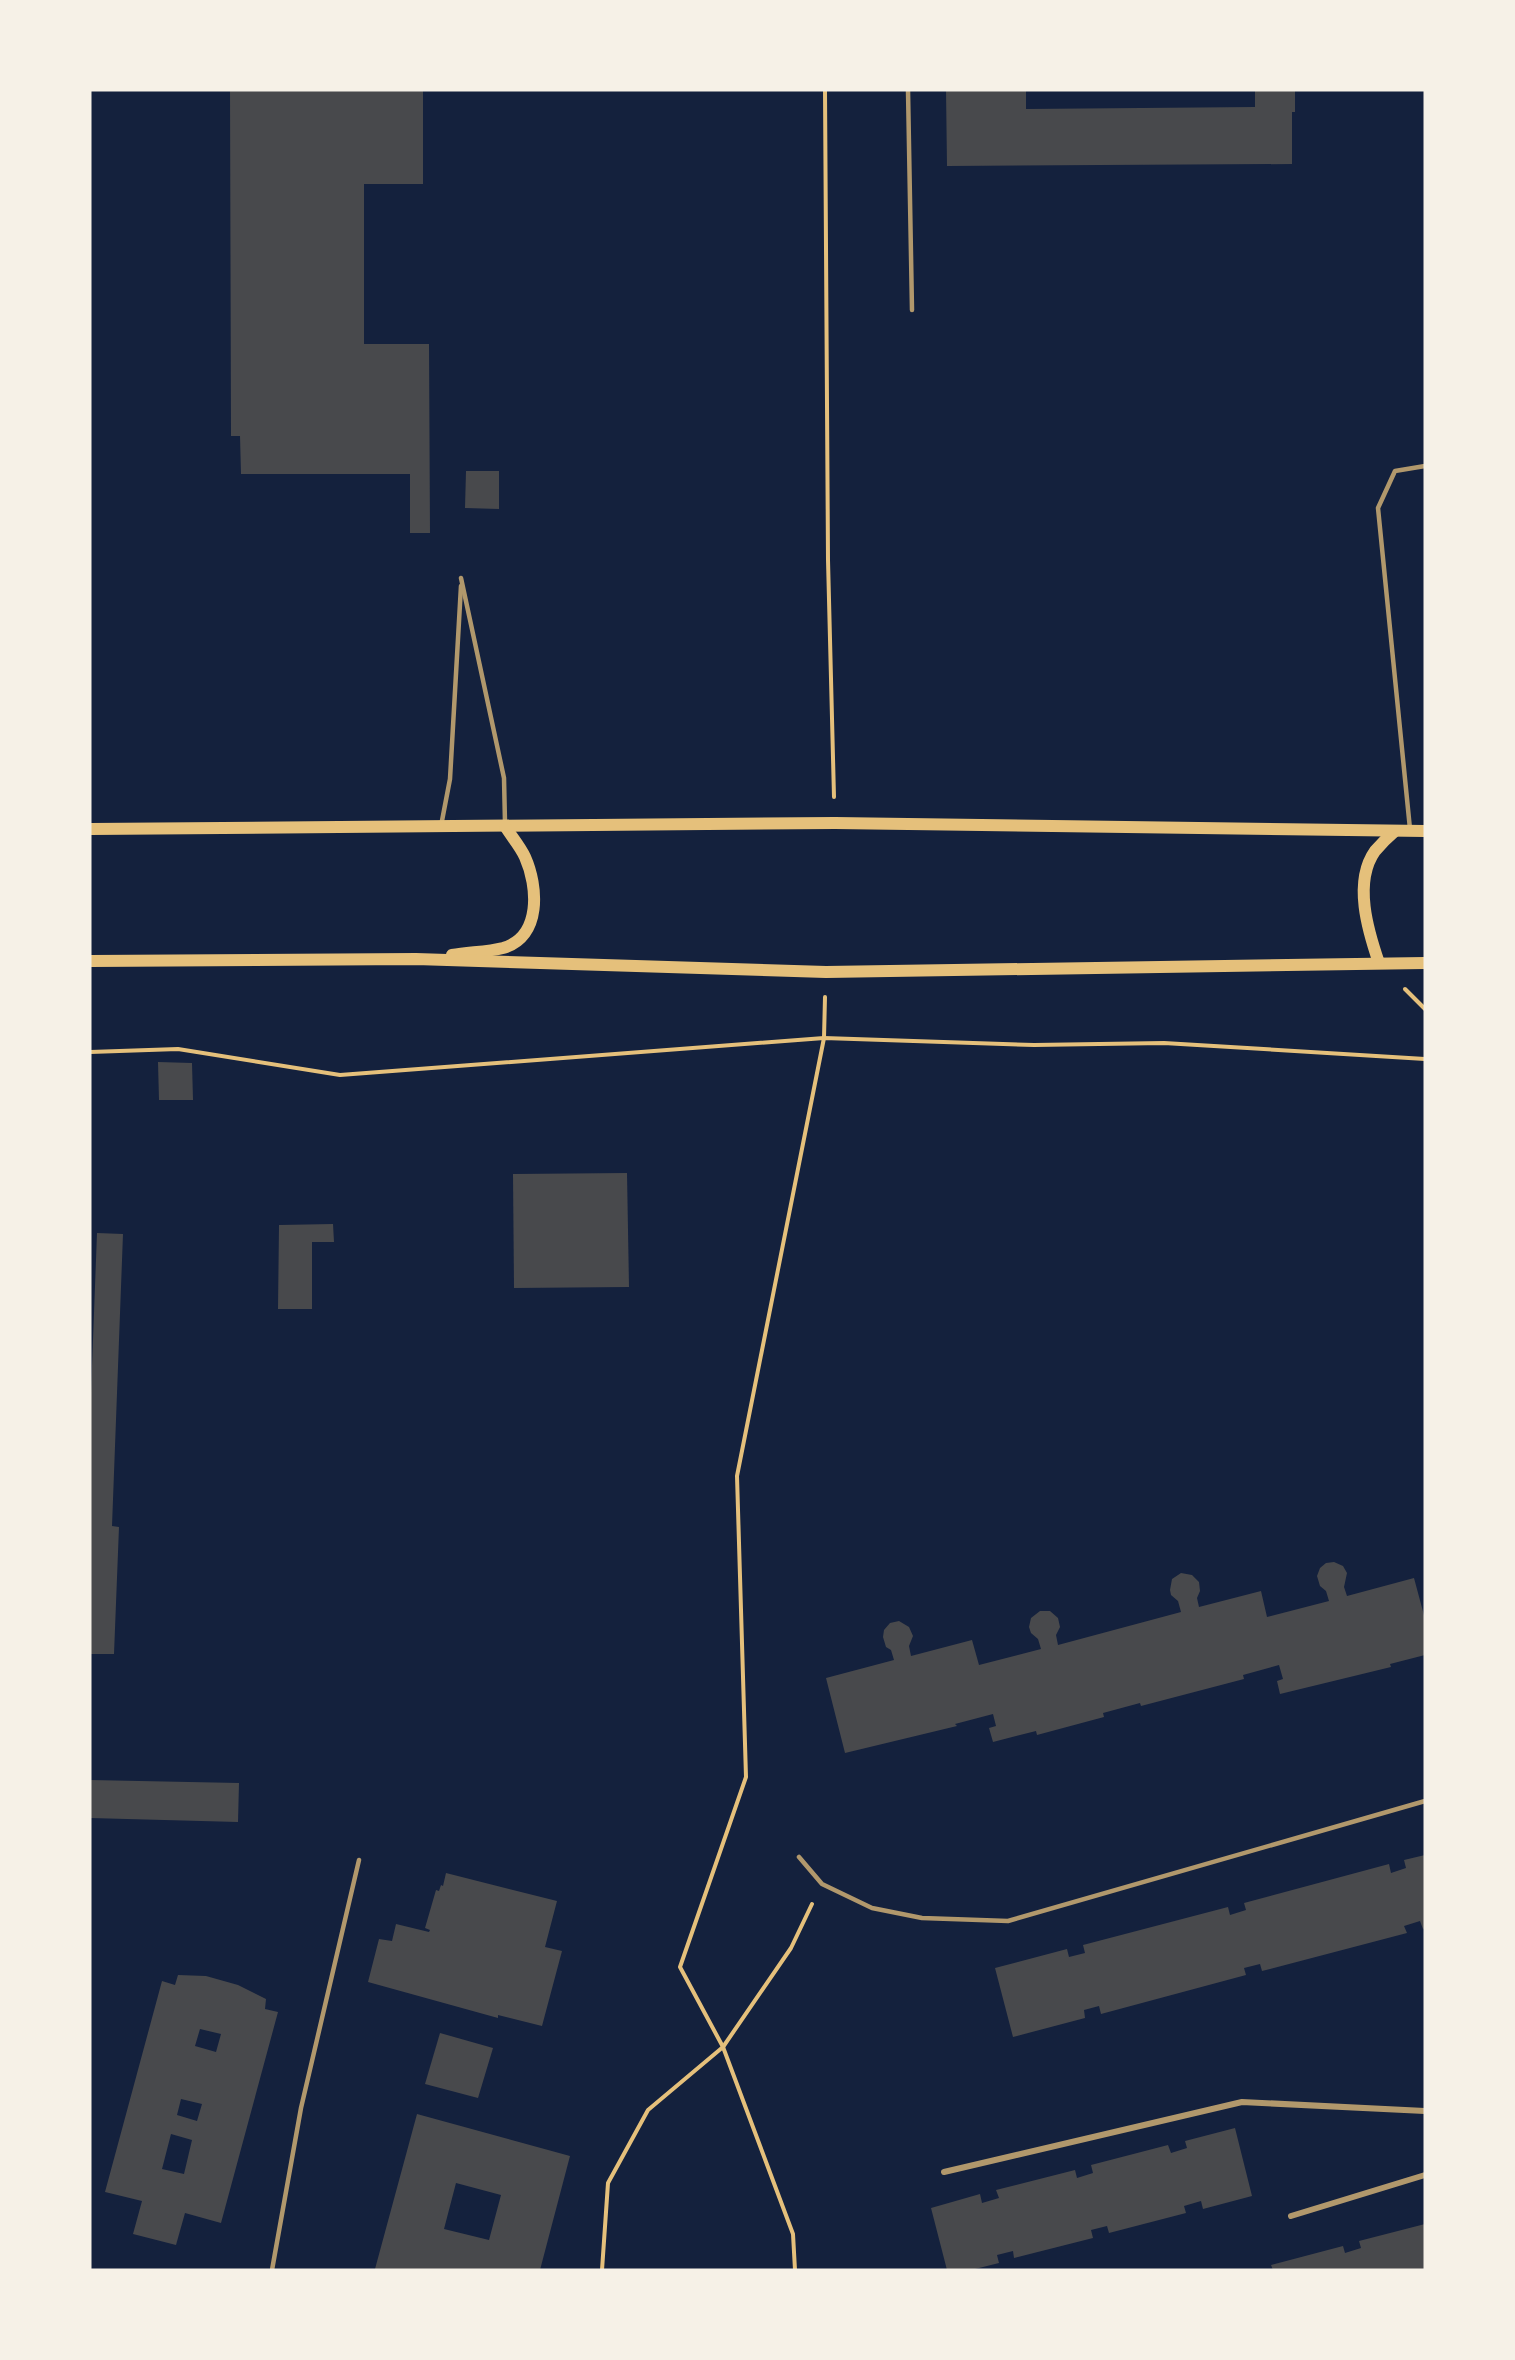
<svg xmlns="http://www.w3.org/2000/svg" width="1515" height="2360" font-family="Figtree,sans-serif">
<rect width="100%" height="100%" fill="#14213d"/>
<!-- building -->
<g fill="#48494c" fill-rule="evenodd">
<path d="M230,90H423V184H364V344H429L430,533H410V474H241L240,436H231V433Z"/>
<path d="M946,90H1026V109L1255,107V90H1295V112H1292V164L947,166Z"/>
<path d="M466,471H499V509L465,508Z"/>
<path d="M158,1062L192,1063L193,1100H159Z"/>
<path d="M627,1173L629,1287L514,1288L513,1174Z"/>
<path d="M333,1224L334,1242H312V1309H278L279,1225Z"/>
<path d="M97,1233L123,1234L112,1526L119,1527L114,1654H90V1419Z"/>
<path d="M1334,1562L1343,1566L1347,1573L1344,1587L1347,1596L1414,1578L1425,1619V1655L1390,1664L1391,1667L1280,1694L1277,1681L1283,1679L1279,1665L1243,1675L1244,1679L1141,1706L1140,1703L1103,1713L1104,1717L1037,1735L1036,1731L993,1742L989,1728L996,1726L993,1714L955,1724L957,1726L845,1753L826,1678L894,1660L891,1650L886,1647L883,1637L884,1630L890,1623L899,1621L909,1627L913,1636L909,1646L911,1656L972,1640L979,1665L1041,1649L1038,1639L1031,1633L1029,1627L1031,1618L1040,1611H1050L1058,1618L1060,1627L1056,1635L1058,1645L1181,1612L1178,1601L1171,1595L1170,1590L1172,1579L1181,1573L1192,1575L1199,1582L1200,1591L1197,1598L1199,1607L1261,1591L1267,1617L1329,1601L1326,1591L1320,1586L1317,1576L1320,1568L1326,1563Z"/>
<path d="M90,1780L239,1783L238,1822L90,1818Z"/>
<path d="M1425,1855V1928L1423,1929L1420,1921L1404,1926L1407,1933L1262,1971L1260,1964L1244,1968L1246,1975L1101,2014L1099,2006L1084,2010L1085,2018L1013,2037L995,1968L1067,1949L1069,1957L1085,1953L1083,1945L1228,1907L1230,1915L1246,1910L1244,1903L1389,1864L1391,1873L1406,1868L1404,1860Z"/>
<path d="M446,1873L557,1901L545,1947L562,1951L542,2026L498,2015V2018L368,1982L379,1939L392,1941L396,1924L429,1932L430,1930L425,1928L436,1890L439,1891L441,1885L443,1886Z"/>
<path d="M178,1975L206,1976L238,1985L266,1999L265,2009L278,2012L221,2223L185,2213L176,2245L133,2234L142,2201L105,2192L162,1981L175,1985ZM200,2029L221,2034L216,2052L195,2046ZM181,2099L202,2104L197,2121L177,2115ZM171,2134L192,2140L184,2174L162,2169Z"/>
<path d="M440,2033L493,2048L478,2098L425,2084Z"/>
<path d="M417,2114L570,2156L540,2270L375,2269ZM456,2183L501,2195L489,2240L444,2229Z"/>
<path d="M1235,2128L1252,2196L1203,2209L1201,2201L1184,2206L1186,2213L1109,2233L1107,2226L1091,2230L1093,2238L1014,2258L1013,2251L997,2255L999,2263L971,2270H947L931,2208L980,2194L982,2203L999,2198L996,2190L1075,2170L1077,2178L1093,2173L1091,2165L1168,2145L1171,2153L1187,2148L1185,2141Z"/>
<path d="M1425,2224V2270H1273L1271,2265L1343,2246L1345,2253L1361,2248L1359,2241Z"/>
</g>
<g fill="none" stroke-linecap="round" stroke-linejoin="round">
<!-- path -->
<g stroke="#e5c07b" stroke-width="4">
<path d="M825,90L828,560L834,797"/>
<path d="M1405,989L1425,1009"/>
<path d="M90,1052L178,1049L340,1075L824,1038L1034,1045L1164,1043L1425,1059"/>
<path d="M602,2270L608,2183L648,2110L723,2047L791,1948L812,1904"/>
<path d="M795,2270L793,2234L723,2047L680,1967L746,1777L737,1476L824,1038L825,997"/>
</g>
<!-- service -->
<g stroke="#b1986c" stroke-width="4.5">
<path d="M908,90L912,310"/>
<path d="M461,578L504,778L505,823"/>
<path d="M441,826L450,779L461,586"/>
<path d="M1410,829L1378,508L1395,471L1425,466"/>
<path d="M799,1857L822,1884L872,1908L922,1918L1008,1921L1425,1801"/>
<path d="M272,2270L301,2108L359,1860"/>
</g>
<!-- minor -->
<g stroke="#b1986c" stroke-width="6">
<path d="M944,2172L1242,2102L1425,2111"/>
<path d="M1291,2216L1425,2175"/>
</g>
<!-- secondary -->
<g stroke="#e5c07b" stroke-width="12">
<path d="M90,829L835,823L1425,831"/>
<path d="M452,955C469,952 487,952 503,948C542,937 538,886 525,857C520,846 511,836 505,826"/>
<path d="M90,961L416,959L826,972L1425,963"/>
<path d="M1379,963C1368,931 1353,882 1375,851C1381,844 1388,837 1395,831"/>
</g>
</g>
<!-- border -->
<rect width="1515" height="2360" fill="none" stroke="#f6f1e7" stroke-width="183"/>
</svg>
